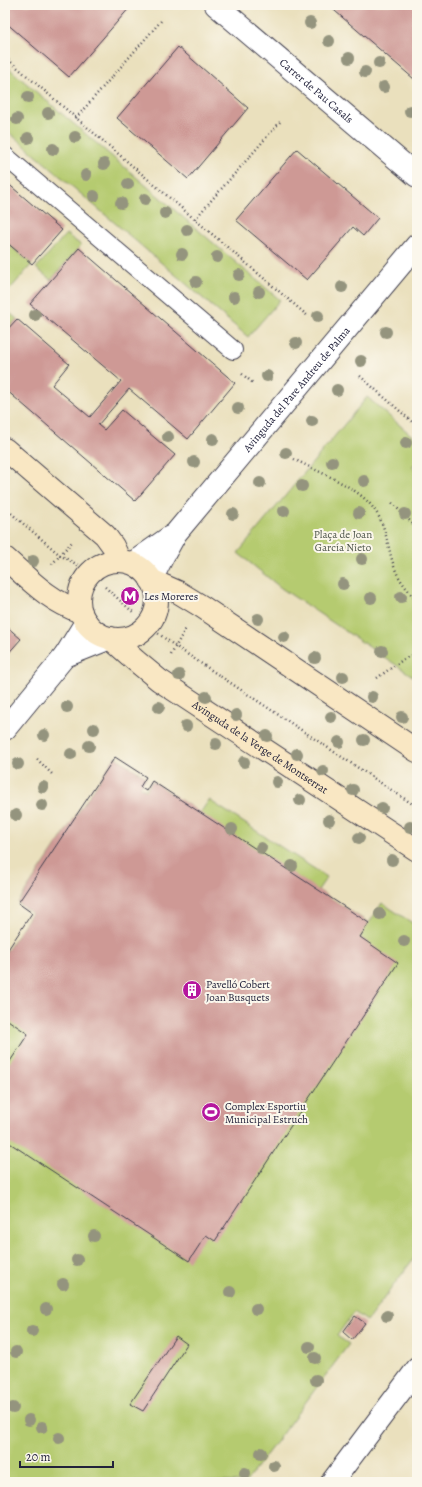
<svg xmlns="http://www.w3.org/2000/svg" width="422" height="1487" font-family="Alegreya,serif">
<rect width="100%" height="100%" fill="#fbf7ec"/>
<filter id="ink" filterUnits="userSpaceOnUse"><feTurbulence type="fractalNoise" baseFrequency=".025" numOctaves="2"/><feDisplacementMap in="SourceGraphic" scale="8" xChannelSelector="R" yChannelSelector="G"/><feConvolveMatrix kernelMatrix="1 2 1 2 8 2 1 2 1" color-interpolation-filters="sRGB"/></filter>
<filter id="wash" filterUnits="userSpaceOnUse"><feTurbulence type="fractalNoise" baseFrequency=".012" numOctaves="4" result="noise"/><feDisplacementMap in="SourceGraphic" scale="16" xChannelSelector="R" yChannelSelector="G"/><feGaussianBlur stdDeviation="0.9" result="paint"/><feColorMatrix in="noise" values="0 0 0 0 0 0 0 0 0 0 0 0 0 0 0 0 0 1.4 0 .05"/><feComposite in="paint" operator="in"/></filter>
<g filter="url(#wash)">
<rect width="100%" height="100%" fill="#eae0bd"/>
<!-- green -->
<g fill="#b5cb70" stroke="#6c7656">
<path d="M5,65L280,300L248,337L5,129Z"/>
<path d="M66,234L81,245L51,280L36,268Z"/>
<path d="M5,241L32,264L5,295Z"/>
<path d="M5,309L17,319L5,332Z"/>
<path d="M367,397L417,440V461L412,467L417,472V679L281,588L238,553Z"/>
<path d="M115,757L146,777L140,787L145,790L152,781L200,813L209,800L327,877L318,890L369,923L382,903L417,926V1254L367,1321L354,1312L337,1336L349,1344L246,1482H5V954L32,913L18,903Z"/>
</g>
<g id="blocks">
<!-- building -->
<g fill="#ce9995">
<path d="M9,5H129L131,6L69,77L5,22V9Z"/>
<path d="M328,5H417V82L414,79Z"/>
<path d="M178,47L248,108L188,179L117,118Z"/>
<path d="M297,149L378,218L363,236L353,227L307,280L236,220Z"/>
<path d="M5,181L62,230L32,264L5,241Z"/>
<path d="M79,248L235,383L188,439L129,389L98,425L104,430L122,410L175,455L135,501L5,389V332L17,319L69,364L52,385L90,417L121,381L30,304Z"/>
<path d="M5,625L21,639L5,657Z"/>
<path d="M115,757L146,777L140,787L146,791L152,781L369,923L360,937L398,963L215,1241L206,1235L189,1261L5,1140V1069L28,1034L5,1018V954L32,913L18,903Z"/>
<path d="M355,1316L365,1323L352,1340L343,1332Z"/>
<path d="M176,1336L187,1344L143,1411L130,1404Z"/>
</g>
</g>
</g>
<g filter="url(#ink)">
<use href="#blocks" fill-opacity="0" stroke="#403e4e" stroke-width="1"/>
<g fill="none" stroke-linecap="round" stroke-linejoin="round">
<defs>
<path id="lane" d="M5,156L233,350"/>
<g id="street">
<path id="s1" d="M216,5L417,176"/>
<path d="M133,563L170,537"/>
<path id="s2" d="M151,580L162,558L176,533L417,245"/>
<path d="M86,622L65,656L110,638"/>
<path d="M5,729L65,656"/>
<path d="M332,1482L417,1369"/>
</g>
<g id="secondary">
<path d="M5,449L105,535L113,546L120,561"/>
<path d="M5,558C30,580 49,601 81,612"/>
<circle cx="118" cy="600" r="39"/>
<path d="M151,580L178,592L201,606L417,751"/>
<path id="s3" d="M110,638L136,661L159,680L417,850"/>
</g>
</defs>
<!-- lane casing -->
<use href="#lane" stroke="#403e4e" stroke-width="20"/>
<!-- street casing -->
<use href="#street" stroke="#403e4e" stroke-width="24"/>
<!-- secondary casing -->
<use href="#secondary" stroke="#403e4e" stroke-width="24"/>
<!-- path -->
<g stroke="#403e4e" stroke-width="2.5" stroke-dasharray="1 3" stroke-linecap="butt">
<path d="M5,57L309,317"/>
<path d="M76,118L161,21"/>
<path d="M195,219L280,122"/>
<path d="M242,374L253,383"/>
<path d="M360,376L417,426"/>
<path d="M294,459C319,473 358,486 374,509C386,525 387,544 393,563C397,578 407,589 417,601"/>
<path d="M392,503L417,528"/>
<path d="M5,508L60,555L83,568"/>
<path d="M52,564L72,542"/>
<path d="M105,587L133,612"/>
<path d="M155,631L175,646L417,807"/>
<path d="M171,655L186,628"/>
<path d="M377,678L404,659L417,652"/>
<path d="M37,759L52,774"/>
</g>
<!-- lane -->
<use href="#lane" stroke="#fff" stroke-width="18"/>
<!-- street -->
<use href="#street" stroke="#fff" stroke-width="22"/>
<!-- secondary -->
<use href="#secondary" stroke="#f9e7c3" stroke-width="22"/>
</g>
<!-- trees -->
<g fill="#94947e">
<circle cx="310" cy="23" r="6"/>
<circle cx="329" cy="41" r="6"/>
<circle cx="349" cy="58" r="6"/>
<circle cx="379" cy="63" r="6"/>
<circle cx="365" cy="72" r="6"/>
<circle cx="384" cy="87" r="6"/>
<circle cx="28" cy="97" r="6"/>
<circle cx="410" cy="111" r="6"/>
<circle cx="48" cy="113" r="6"/>
<circle cx="17" cy="119" r="6"/>
<circle cx="75" cy="137" r="6"/>
<circle cx="28" cy="138" r="6"/>
<circle cx="53" cy="149" r="6"/>
<circle cx="104" cy="164" r="6"/>
<circle cx="86" cy="175" r="6"/>
<circle cx="128" cy="184" r="6"/>
<circle cx="94" cy="196" r="6"/>
<circle cx="145" cy="199" r="6"/>
<circle cx="121" cy="203" r="6"/>
<circle cx="165" cy="213" r="6"/>
<circle cx="187" cy="230" r="6"/>
<circle cx="182" cy="254" r="6"/>
<circle cx="217" cy="257" r="6"/>
<circle cx="239" cy="275" r="6"/>
<circle cx="196" cy="282" r="6"/>
<circle cx="342" cy="287" r="6"/>
<circle cx="259" cy="292" r="6"/>
<circle cx="234" cy="297" r="6"/>
<circle cx="35" cy="315" r="6"/>
<circle cx="318" cy="316" r="6"/>
<circle cx="386" cy="332" r="6"/>
<circle cx="296" cy="343" r="6"/>
<circle cx="361" cy="361" r="6"/>
<circle cx="267" cy="376" r="6"/>
<circle cx="337" cy="390" r="6"/>
<circle cx="238" cy="408" r="6"/>
<circle cx="312" cy="421" r="6"/>
<circle cx="168" cy="437" r="6"/>
<circle cx="213" cy="439" r="6"/>
<circle cx="406" cy="443" r="6"/>
<circle cx="286" cy="453" r="6"/>
<circle cx="194" cy="462" r="6"/>
<circle cx="332" cy="462" r="6"/>
<circle cx="364" cy="481" r="6"/>
<circle cx="260" cy="483" r="6"/>
<circle cx="302" cy="486" r="6"/>
<circle cx="284" cy="511" r="6"/>
<circle cx="359" cy="513" r="6"/>
<circle cx="233" cy="514" r="6"/>
<circle cx="405" cy="514" r="6"/>
<circle cx="362" cy="559" r="6"/>
<circle cx="33" cy="561" r="6"/>
<circle cx="343" cy="584" r="6"/>
<circle cx="401" cy="597" r="6"/>
<circle cx="371" cy="598" r="6"/>
<circle cx="258" cy="619" r="6"/>
<circle cx="284" cy="637" r="6"/>
<circle cx="382" cy="651" r="6"/>
<circle cx="315" cy="658" r="6"/>
<circle cx="179" cy="675" r="6"/>
<circle cx="343" cy="677" r="6"/>
<circle cx="206" cy="697" r="6"/>
<circle cx="372" cy="697" r="6"/>
<circle cx="67" cy="707" r="6"/>
<circle cx="159" cy="707" r="6"/>
<circle cx="236" cy="715" r="6"/>
<circle cx="331" cy="717" r="6"/>
<circle cx="402" cy="717" r="6"/>
<circle cx="186" cy="726" r="6"/>
<circle cx="94" cy="729" r="6"/>
<circle cx="44" cy="735" r="6"/>
<circle cx="267" cy="736" r="6"/>
<circle cx="364" cy="740" r="6"/>
<circle cx="339" cy="742" r="6"/>
<circle cx="216" cy="744" r="6"/>
<circle cx="89" cy="746" r="6"/>
<circle cx="71" cy="754" r="6"/>
<circle cx="297" cy="754" r="6"/>
<circle cx="244" cy="762" r="6"/>
<circle cx="18" cy="764" r="6"/>
<circle cx="323" cy="771" r="6"/>
<circle cx="277" cy="782" r="6"/>
<circle cx="43" cy="787" r="6"/>
<circle cx="353" cy="790" r="6"/>
<circle cx="300" cy="800" r="6"/>
<circle cx="42" cy="805" r="6"/>
<circle cx="382" cy="808" r="6"/>
<circle cx="16" cy="815" r="6"/>
<circle cx="329" cy="820" r="6"/>
<circle cx="410" cy="827" r="6"/>
<circle cx="232" cy="829" r="6"/>
<circle cx="359" cy="838" r="6"/>
<circle cx="261" cy="848" r="6"/>
<circle cx="392" cy="860" r="6"/>
<circle cx="292" cy="866" r="6"/>
<circle cx="380" cy="914" r="6"/>
<circle cx="404" cy="941" r="6"/>
<circle cx="94" cy="1236" r="6"/>
<circle cx="77" cy="1260" r="6"/>
<circle cx="63" cy="1284" r="6"/>
<circle cx="230" cy="1292" r="6"/>
<circle cx="46" cy="1309" r="6"/>
<circle cx="256" cy="1309" r="6"/>
<circle cx="387" cy="1316" r="6"/>
<circle cx="32" cy="1331" r="6"/>
<circle cx="309" cy="1347" r="6"/>
<circle cx="16" cy="1352" r="6"/>
<circle cx="315" cy="1358" r="6"/>
<circle cx="316" cy="1380" r="6"/>
<circle cx="13" cy="1408" r="6"/>
<circle cx="29" cy="1420" r="6"/>
<circle cx="42" cy="1427" r="6"/>
<circle cx="59" cy="1438" r="6"/>
<circle cx="261" cy="1453" r="6"/>
<circle cx="274" cy="1466" r="6"/>
<circle cx="245" cy="1473" r="6"/>
</g>
</g>
<!-- icons -->
<defs>
<symbol id="metro-disc" viewBox="-11 -11 22 22"><circle r="9.5" fill="#b5179e" stroke="#fbf7ec"/><path d="M-5.5 5V-5H-3L0 0L3-5H5.5V5H3V-.5L0 4L-3-.5V5Z" fill="#fff"/></symbol>
<symbol id="building-disc" viewBox="-11 -11 22 22"><circle r="9.5" fill="#b5179e" stroke="#fbf7ec"/><path d="M-4-6H4V6H1V3H-1V6H-4ZM-2.5-4.3h1.7v1.8h-1.7ZM.8-4.3h1.7v1.8H.8ZM-2.5-1h1.7V.8h-1.7ZM.8-1h1.7V.8H.8Z" fill="#fff"/></symbol>
<symbol id="stadium-disc" viewBox="-11 -11 22 22"><circle r="9.5" fill="#b5179e" stroke="#fbf7ec"/><path d="M0-5a6.5 5 0 1 0 0 10a6.5 5 0 1 0 0-10ZM-3.5-1.8h7v3.6h-7Z" fill="#fff"/></symbol>
</defs>
<g fill-rule="evenodd">
<use href="#metro-disc" x="119" y="585" width="22" height="22"/>
<use href="#building-disc" x="181" y="979" width="22" height="22"/>
<use href="#stadium-disc" x="200" y="1101" width="22" height="22"/>
</g>
<g text-anchor="middle" stroke-width="4" stroke-linejoin="round" paint-order="stroke">
<!-- street labels -->
<g font-size="11" fill="#22223b" stroke="#fbf7ec">
<text dy="4" stroke="none"><textPath href="#s1" startOffset="132">Carrer de Pau Casals</textPath></text>
<text dy="4" stroke="none"><textPath href="#s2" startOffset="241">Avinguda del Pare Andreu de Palma</textPath></text>
<text dy="4" stroke="none"><textPath href="#s3" startOffset="186">Avinguda de la Verge de Montserrat</textPath></text>
</g>
<!-- park labels -->
<g font-size="11" fill="#4e554b" stroke="#fbf7ec">
<text x="343" y="538">Plaça de Joan<tspan x="343" dy="13">García Nieto</tspan></text>
</g>
<!-- poi labels -->
<g font-size="11" fill="#22223b" stroke="#fbf7ec" text-anchor="start">
<text x="144" y="600">Les Moreres</text>
<text x="206" y="988">Pavelló Cobert<tspan x="206" dy="13">Joan Busquets</tspan></text>
<text x="225" y="1110">Complex Esportiu<tspan x="225" dy="13">Municipal Estruch</tspan></text>
</g>
</g>
<!-- margin -->
<rect width="422" height="1487" fill="none" stroke="#fbf7ec" stroke-width="20"/>
<!-- scale -->
<path d="M20 1461v6h93v-6" fill="none" stroke="#22223b" stroke-width="2"/>
<text x="26" y="1461" font-size="12" fill="#22223b" stroke="#fbf7ec" stroke-width="3" paint-order="stroke">20 m</text>
</svg>
